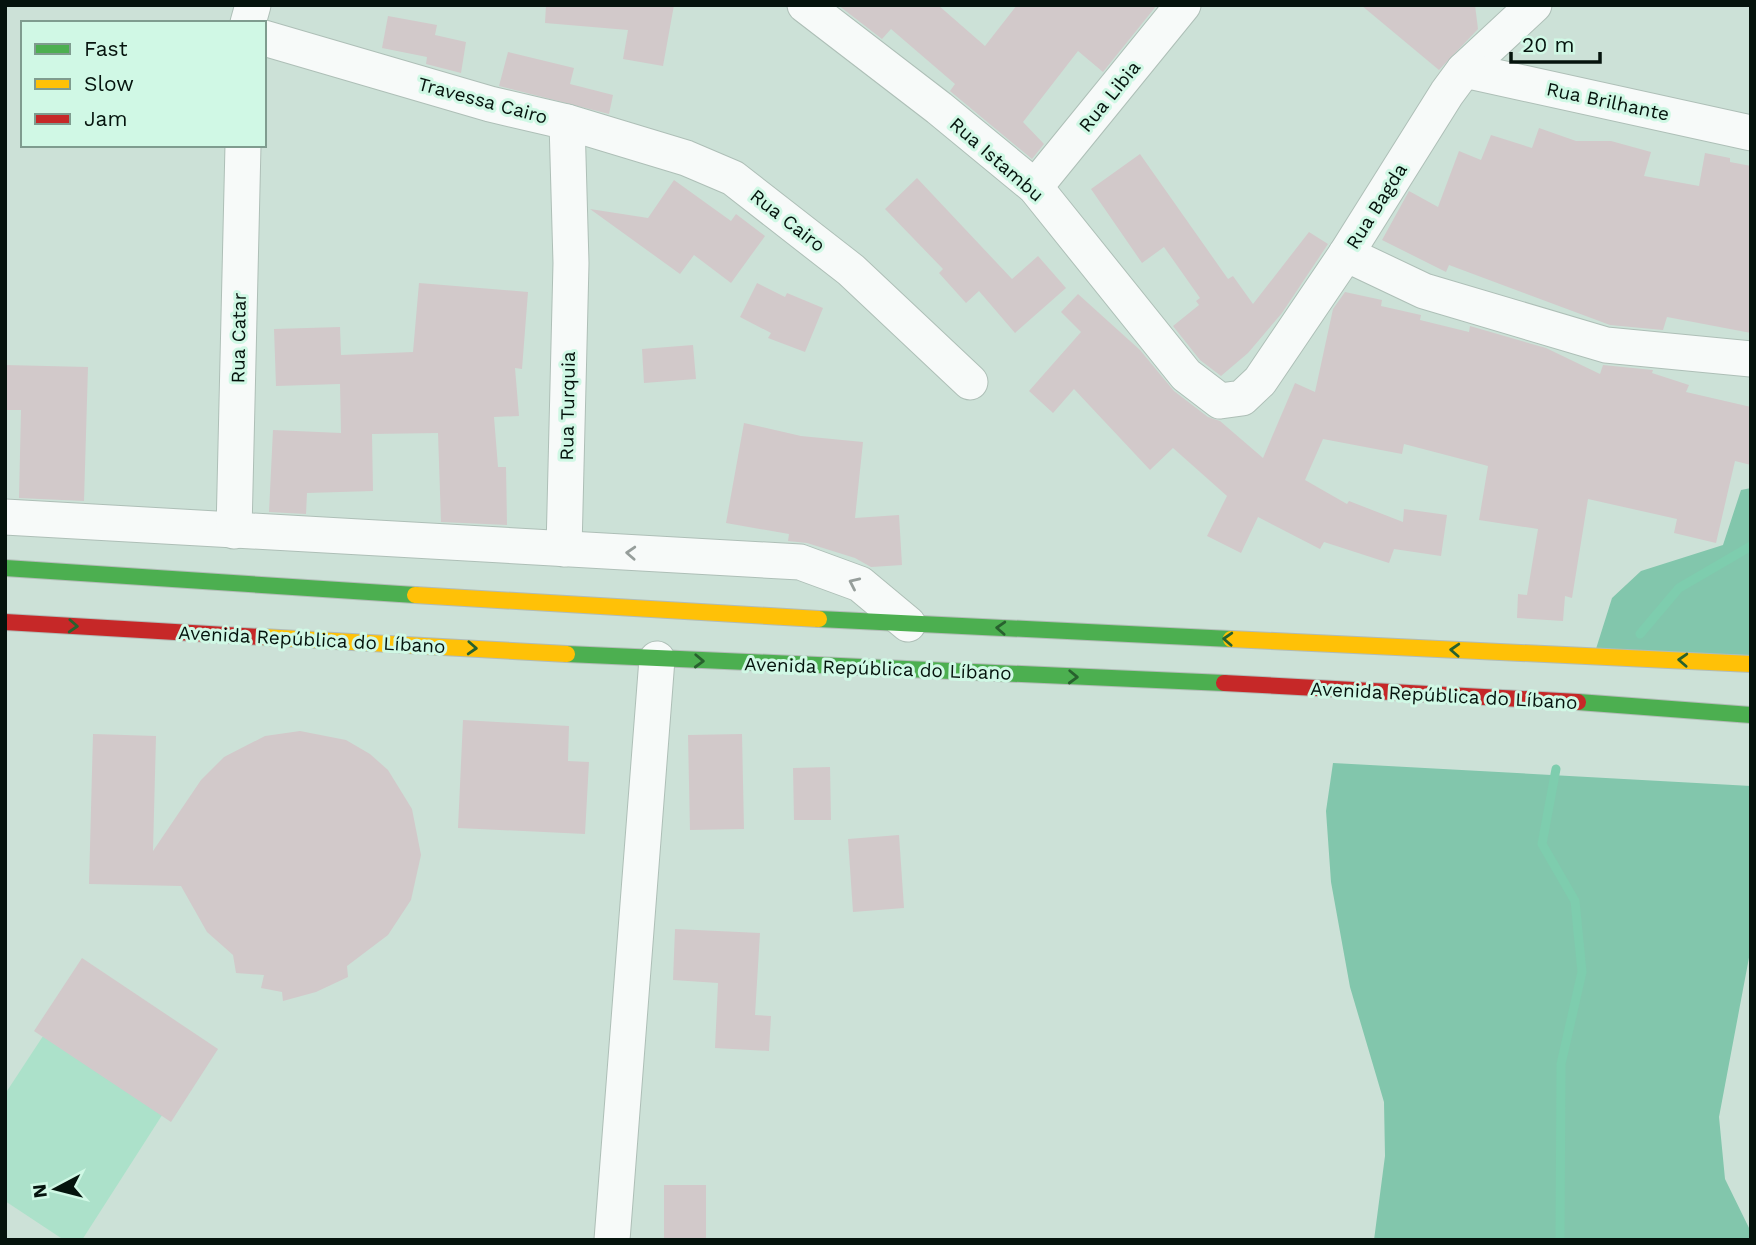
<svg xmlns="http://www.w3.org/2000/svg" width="1756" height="1245" font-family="'Work Sans',sans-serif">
<rect width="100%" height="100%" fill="#cce1d7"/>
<!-- green -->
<path fill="#ace1ca" d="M47,1030L166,1109L82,1240H64L5,1201V1094Z"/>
<!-- forest -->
<g fill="#82c6ac">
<path d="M1751,488V655L1595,652L1612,598L1641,571L1723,545L1741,490Z"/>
<path d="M1333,763L1751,786V947L1719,1117L1725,1179L1751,1232V1240H1374L1385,1156L1384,1102L1350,987L1331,882L1326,811Z"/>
</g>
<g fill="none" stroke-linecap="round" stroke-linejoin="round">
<!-- stream -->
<g stroke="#7ecdae" stroke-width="9">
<path d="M1640,634L1679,588L1751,546"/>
<path d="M1556,769L1542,844L1575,901L1582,972L1561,1064L1560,1240"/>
</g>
</g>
<!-- building -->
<g fill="#d2c9ca">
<path d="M546,5H674L663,66L623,59L628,30L545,23Z"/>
<path d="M838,5H938L985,46L1017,5H1157L1103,72L1078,51L1023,122L1044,144L1032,159L950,91L955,84L891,29L882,39Z"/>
<path d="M1361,5H1475L1478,29L1439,70Z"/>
<path d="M388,16L437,25L435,35L466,42L461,73L426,64L427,57L382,48Z"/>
<path d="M508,52L574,68L570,84L613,95L609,114L499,86Z"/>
<path d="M1539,128L1576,141H1611L1651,152L1644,176L1699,186L1705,153L1730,158V162L1751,166V333L1667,317L1663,330L1610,325L1449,265L1446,272L1382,240L1409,191L1438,207L1459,151L1481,160L1491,135L1532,148Z"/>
<path d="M1140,154L1228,279L1233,276L1253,304L1309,232L1328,244L1282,313L1248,353L1221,376L1200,360L1173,326L1199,305L1196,301L1200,298L1164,247L1142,263L1091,189Z"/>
<path d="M917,178L1012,279L1038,256L1066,288L1015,333L979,291L966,303L939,273L943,269L885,209Z"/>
<path d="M674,180L731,221L736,214L765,236L731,283L694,255L680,274L590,209L648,218Z"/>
<path d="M419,283L528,292L522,369L515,368L519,416L494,417L498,467H506L507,525L441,522L438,433L372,434L373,491L307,493L306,514L269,512L273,430L341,433L340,384L276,386L274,329L340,327L341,355L413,352Z"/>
<path d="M757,283L785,297L787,293L823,308L805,352L768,338L771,333L740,317Z"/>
<path d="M1345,292L1382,300L1381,306L1421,315L1420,320L1469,332L1470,326L1546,348L1600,374L1603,365L1653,370L1652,373L1689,385L1686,392L1751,407V465L1735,461L1716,543L1674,533L1677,519L1588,499L1572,598L1565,596L1563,621L1517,618L1518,594L1527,595L1538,529L1479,520L1488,466L1404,444L1402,454L1323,439L1305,480L1347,504L1349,501L1403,522L1404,509L1447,515L1441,556L1394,549L1389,563L1324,542L1320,549L1258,517L1241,553L1207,536L1227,496L1173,448L1150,470L1074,389L1053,413L1029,391L1081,332L1061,312L1078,294L1140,350L1174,391L1208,417L1220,421L1263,458L1295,383L1315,392L1333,309Z"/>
<path d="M693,345L696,379L644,383L642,349Z"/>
<path d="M5,365L88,367L84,501L19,498L21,410H5Z"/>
<path d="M744,423L801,436L863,442L855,518L899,515L902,565L871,567L855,558L807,543L788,541L789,534L726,523Z"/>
<path d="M463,720L569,726L568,761L589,762L585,834L458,828Z"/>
<path d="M300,731L346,740L370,754L388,770L412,809L421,855L411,900L388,935L347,966L348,977L316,992L283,1001L282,992L261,988L264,975L236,973L233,955L207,932L181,886L89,884L93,734L156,736L153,851L201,780L224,757L265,736Z"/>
<path d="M742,734L744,829L690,830L688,735Z"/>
<path d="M830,767L831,820H794L793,768Z"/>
<path d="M899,835L904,908L853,912L848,839Z"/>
<path d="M675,929L760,933L755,1015L771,1016L769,1051L715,1048L718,983L673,980Z"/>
<path d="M82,958L218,1049L171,1122L34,1031Z"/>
<rect x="664" y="1185" width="42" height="55"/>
</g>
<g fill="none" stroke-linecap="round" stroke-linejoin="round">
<defs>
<g id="street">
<path d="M805,5L939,108L1035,187L1186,375L1220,401L1242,398L1260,381L1346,254L1447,93L1464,70L1534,5"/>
<path d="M248,23L253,5"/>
<path d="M264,38L490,104L567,122L571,263L564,549"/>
<path d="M1464,70L1751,133"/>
<path d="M567,122L686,158L733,178L851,270L970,382"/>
<path d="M1035,187L1183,5"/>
<path d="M1346,254L1424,291L1606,345L1751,359"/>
<path d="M5,517L800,562L860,584L908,624"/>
<path d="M234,531L243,145"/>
<path d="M612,1240L657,659"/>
</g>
<g id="fast">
<path d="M5,568L415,595"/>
<path d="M819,619L1231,639"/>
<path d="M567,654L1224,683"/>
<path d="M1578,702L1751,715"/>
</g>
<g id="slow">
<path d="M415,595L819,619"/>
<path d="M262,637L567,654"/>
<path d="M1231,639L1751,664"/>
</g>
<g id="jam">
<path d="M5,622L262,637"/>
<path d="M1224,683L1578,702"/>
</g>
</defs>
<!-- street casing -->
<use href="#street" stroke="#aebfb7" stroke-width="37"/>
<!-- fast casing -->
<use href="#fast" stroke="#b2bcb7" stroke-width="18"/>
<!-- slow casing -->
<use href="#slow" stroke="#b2bcb7" stroke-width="18"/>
<!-- jam casing -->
<use href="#jam" stroke="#b2bcb7" stroke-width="18"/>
<!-- street -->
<use href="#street" stroke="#f7faf9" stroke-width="35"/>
<!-- fast -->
<use href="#fast" stroke="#4caf50" stroke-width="16"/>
<!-- slow -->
<use href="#slow" stroke="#ffc107" stroke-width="16"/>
<!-- jam -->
<use href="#jam" stroke="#c62828" stroke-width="16"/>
</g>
<!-- one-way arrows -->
<defs><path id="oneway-chevron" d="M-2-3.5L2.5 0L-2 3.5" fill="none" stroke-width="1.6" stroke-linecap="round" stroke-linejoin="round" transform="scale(1.75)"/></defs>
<g stroke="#969e9b">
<use href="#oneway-chevron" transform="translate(631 553) rotate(-177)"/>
<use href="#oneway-chevron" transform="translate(854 583) rotate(-155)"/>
</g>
<g stroke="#28612e">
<use href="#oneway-chevron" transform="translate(73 626) rotate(3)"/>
<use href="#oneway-chevron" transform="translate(1001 628) rotate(-177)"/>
<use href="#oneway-chevron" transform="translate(1228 639) rotate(-177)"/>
<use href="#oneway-chevron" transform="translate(472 648) rotate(3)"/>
<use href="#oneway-chevron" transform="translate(1455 650) rotate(-177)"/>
<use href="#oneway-chevron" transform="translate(1683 660) rotate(-177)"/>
<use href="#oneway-chevron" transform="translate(699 661) rotate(2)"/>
<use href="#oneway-chevron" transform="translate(1073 677) rotate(2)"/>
</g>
<g text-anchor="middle" stroke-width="6" stroke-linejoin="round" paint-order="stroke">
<!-- street labels -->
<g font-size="19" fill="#05130d" stroke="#d0f8e5">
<text transform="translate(1109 96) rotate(-51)" y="7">Rua Libia</text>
<text transform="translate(483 100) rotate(15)" y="7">Travessa Cairo</text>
<text transform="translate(1608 101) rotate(12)" y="7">Rua Brilhante</text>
<text transform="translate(997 159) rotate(41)" y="7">Rua Istambu</text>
<text transform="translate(1376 206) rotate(-58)" y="7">Rua Bagda</text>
<text transform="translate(788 220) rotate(38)" y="7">Rua Cairo</text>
<text transform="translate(238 338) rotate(-89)" y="7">Rua Catar</text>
<text transform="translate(567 406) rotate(-89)" y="7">Rua Turquia</text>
<text transform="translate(312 639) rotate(3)" y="7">Avenida República do Líbano</text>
<text transform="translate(878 668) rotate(2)" y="7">Avenida República do Líbano</text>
<text transform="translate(1444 695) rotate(3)" y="7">Avenida República do Líbano</text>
</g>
</g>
<!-- border -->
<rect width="1756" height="1245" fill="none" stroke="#05130d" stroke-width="14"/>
<!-- legend -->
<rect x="21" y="21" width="245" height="126" fill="#d0f8e5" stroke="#7f9c8f" stroke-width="2"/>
<rect x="35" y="44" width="35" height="10" fill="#4caf50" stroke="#7f9c8f" stroke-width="2"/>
<text x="84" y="56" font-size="21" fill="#05130d">Fast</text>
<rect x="35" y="79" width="35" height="10" fill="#ffc107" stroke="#7f9c8f" stroke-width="2"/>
<text x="84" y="91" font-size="21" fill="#05130d">Slow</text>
<rect x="35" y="114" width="35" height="10" fill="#c62828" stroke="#7f9c8f" stroke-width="2"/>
<text x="84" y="126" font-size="21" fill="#05130d">Jam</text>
<!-- north arrow -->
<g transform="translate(56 1189) rotate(263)" stroke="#d0f8e5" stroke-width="5" paint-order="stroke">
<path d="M0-5L12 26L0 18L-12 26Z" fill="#05130d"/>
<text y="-10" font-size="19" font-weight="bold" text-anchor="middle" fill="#05130d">N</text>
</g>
<!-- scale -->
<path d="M1511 52v10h89v-10" fill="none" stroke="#05130d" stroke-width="3.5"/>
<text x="1522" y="52" font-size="21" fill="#05130d" stroke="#d0f8e5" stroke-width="5" paint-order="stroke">20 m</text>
</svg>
